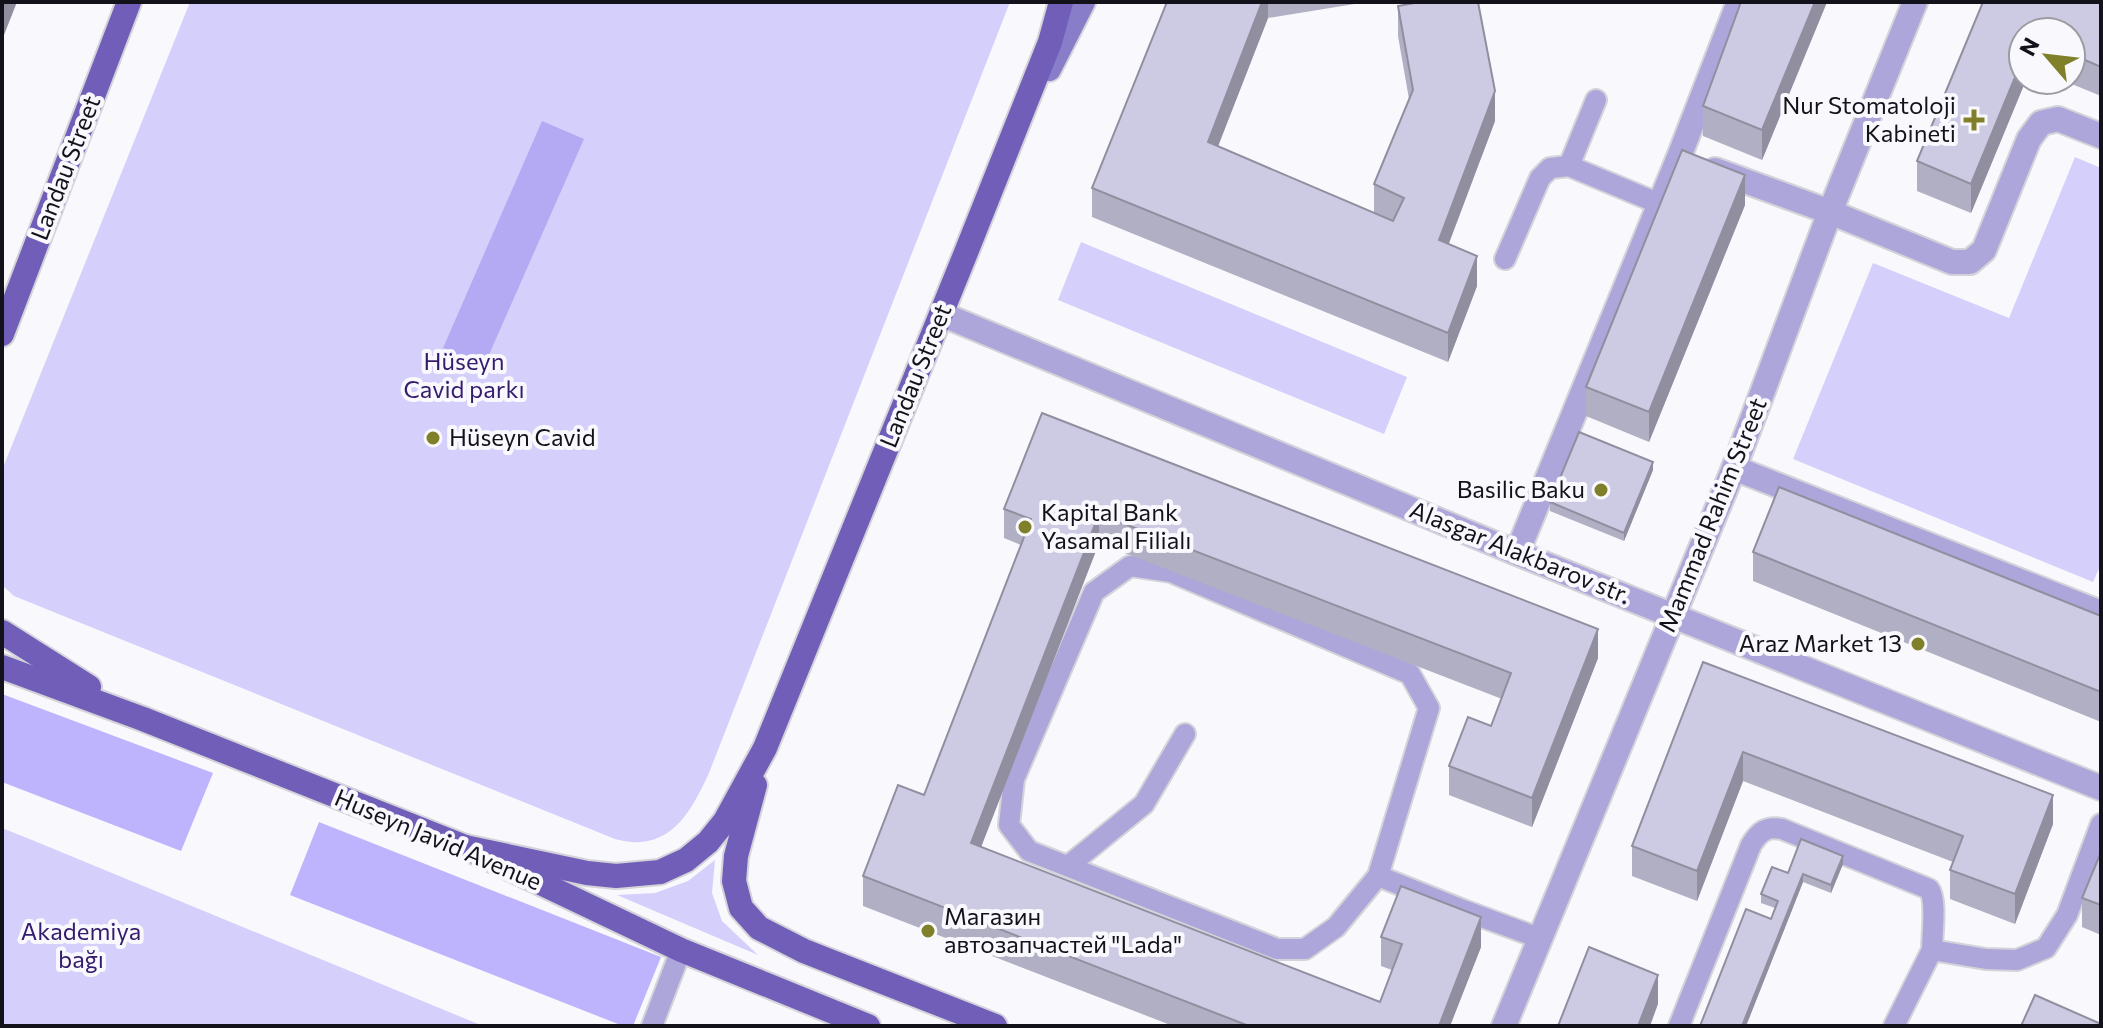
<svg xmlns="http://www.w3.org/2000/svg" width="2103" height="1028" font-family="Commissioner,sans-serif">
<rect width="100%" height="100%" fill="#f9f8fd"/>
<!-- green -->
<g fill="#d4d0fb">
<path d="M190,2H1010L709,773C695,803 678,839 641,842C633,843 623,841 615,839L14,596L2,585V470Z"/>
<path d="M2075,157L2101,168V564L2093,582L1793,459L1873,263L2009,318Z"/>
<path d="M1081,242L1407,377L1384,434L1058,300Z"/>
<path d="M2,828L32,840L483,1026H2Z"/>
<path d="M715,860L712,893L722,921L758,955L617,895L655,893L688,881Z"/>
</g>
<!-- forest -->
<g fill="#bdb4fd">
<path d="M2,694L213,773L181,851L2,782Z"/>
<path d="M319,822L661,957L633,1026H623L290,895Z"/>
</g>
<!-- water -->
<path fill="#b4aaf3" d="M542,121L584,139L484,366L443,348Z"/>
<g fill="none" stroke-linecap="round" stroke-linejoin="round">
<defs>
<g id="lane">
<path d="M1569,166L1596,100"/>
<path d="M1505,259L1540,178L1550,168L1569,166L1660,204"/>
<path d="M1130,566L1171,572L1410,674L1429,708L1378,876L1336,927L1305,949H1277L1029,851L1009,825L1014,779L1094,592Z"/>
<path d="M1068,866L1144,804L1185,734"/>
<path d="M1378,876L1463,910L1539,938"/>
<path d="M652,1026L681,950"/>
<path d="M1679,1026L1751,845C1759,832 1766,826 1782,829L1929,889C1937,900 1932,933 1932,950"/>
<path d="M1894,1026L1932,950L1986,959L2017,960L2046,948L2067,915L2101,824"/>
</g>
<g id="street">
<path d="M1715,170L1830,212L1952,262H1970L1984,250L2029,139L2041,123L2058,119L2101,136"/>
<path d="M941,314L1517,553L2101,788"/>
<path d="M1734,468L2101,613"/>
<path d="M1517,553L1679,157L1739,2"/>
<path d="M1504,1026L1734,468L1830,212L1915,2"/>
</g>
<path id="secondary" d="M1049,69L1083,2"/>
<g id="primary">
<path d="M2,334L129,2"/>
<path d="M2,632L89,687"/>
<path d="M2,667L143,719L465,847L681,950L868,1026"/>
<path d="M755,785L736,856L734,881L741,908L759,928L804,951L995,1026"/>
<path d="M465,847L587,873L616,876L660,872L686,860L708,842L725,821L765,748L965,255L1050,42L1061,2"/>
</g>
</defs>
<!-- lane casing -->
<use href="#lane" stroke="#d4d3d9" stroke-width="24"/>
<!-- street casing -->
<use href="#street" stroke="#d4d3d9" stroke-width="28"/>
<!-- secondary casing -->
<use href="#secondary" stroke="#d4d3d9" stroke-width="28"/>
<!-- primary casing -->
<use href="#primary" stroke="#d4d3d9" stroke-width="28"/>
<!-- lane -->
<use href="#lane" stroke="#aca6da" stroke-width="20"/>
<!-- street -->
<use href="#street" stroke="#aca6da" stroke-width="24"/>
<!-- secondary -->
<use href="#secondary" stroke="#887dc8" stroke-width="24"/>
<!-- primary -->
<use href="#primary" stroke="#705eb9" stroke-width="24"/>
</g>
<!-- wall -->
<g fill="#b0afc3">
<path d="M1167,2H1367L1268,18L1218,146L1374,213V184L1409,99L1398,36V6L1495,121L1448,244L1477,286L1448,362L1092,217V188Z"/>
<path d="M1741,2H1827L1762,160L1703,136V106Z"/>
<path d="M1983,2L2101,4V96L2062,80H2071V32H2023V80H2026L1971,213L1917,191V161Z"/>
<path d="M1745,205L1649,442L1586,416V387Z"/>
<path d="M1042,413L1598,658L1532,827L1449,795V766L1491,726L1502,699L1099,543L981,847L1380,1002L1392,970L1381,966V937L1481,947L1450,1026H1173L863,906V876L924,795L1021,545L1004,538V509Z"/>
<path d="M1653,470L1624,541L1550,511V502Z"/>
<path d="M1753,552L2101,616V722L1753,581Z"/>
<path d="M1703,662L2053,824L2015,924L1950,899V870L1953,862L1743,781L1697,901L1632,876V846Z"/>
<path d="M2101,852V935L2082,927V898Z"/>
<path d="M1843,864L1831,893L1803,882L1746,1026H1700L1771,919L1775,908L1761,903V894L1788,873Z"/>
</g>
<!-- shaded-wall -->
<g fill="#908e9f">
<path d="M2,2H17L2,40Z"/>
<path d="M1262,2H1268V18L1208,172V142Z"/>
<path d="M1815,2H1827L1762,160V130Z"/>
<path d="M2023,58V80H2026L1971,213V184Z"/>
<path d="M1495,91V121L1439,270V240Z"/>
<path d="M1745,175V205L1649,442V412Z"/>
<path d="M1477,256V286L1448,362V333Z"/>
<path d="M1653,462V470L1624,541V533Z"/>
<path d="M1099,514V543L971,873V843Z"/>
<path d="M1598,629V658L1532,827V798Z"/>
<path d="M1743,752V781L1697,901V871Z"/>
<path d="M2053,795V824L2015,924V894Z"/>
<path d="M1843,856V864L1831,893V885Z"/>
<path d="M1803,874V882L1746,1026H1742Z"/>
<path d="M1481,917V947L1450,1026H1439Z"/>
<path d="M1658,975V1004L1650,1026H1638Z"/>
</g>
<!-- building -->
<g fill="#cdcbe3" stroke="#908e9f" stroke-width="2">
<path d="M1167,2H1262L1208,142L1393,221L1404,198L1374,184L1413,90L1398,6L1420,2H1478L1495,91L1439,240L1477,256L1448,333L1092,188Z"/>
<path d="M1741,2H1815L1762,130L1703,106Z"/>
<path d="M1983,2H2095L2101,4V67L2071,54V32H2023V58L1971,184L1917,161Z"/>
<path d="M1682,150L1745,175L1649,412L1586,387Z"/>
<path d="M1042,413L1598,629L1532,798L1449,766L1468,717L1491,726L1511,673L1099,514L971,843L1380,1002L1402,944L1381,937L1401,886L1481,917L1439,1026H1249L863,876L898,785L924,795L1031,519L1004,509Z"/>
<path d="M1579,432L1653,462L1624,533L1550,502Z"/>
<path d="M1779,487L2101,616V692L1753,552Z"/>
<path d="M1703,662L2053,795L2015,894L1950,870L1963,836L1743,752L1697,871L1632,846Z"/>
<path d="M1801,839L1843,856L1831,885L1803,874L1742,1026H1700L1746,909L1771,919L1778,901L1761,894L1772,867L1788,873Z"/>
<path d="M2101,852V905L2082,898Z"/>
<path d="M1589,947L1658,975L1638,1026H1558Z"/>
<path d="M2035,995L2101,1024V1026H2021Z"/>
</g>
<!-- markers -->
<g fill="#7f8029" stroke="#f9f8fd" stroke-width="3">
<path d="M1970 108h8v8h8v8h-8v8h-8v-8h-8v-8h8z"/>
<circle cx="433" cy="438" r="8"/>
<circle cx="1601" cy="490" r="8"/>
<circle cx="1025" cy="527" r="8"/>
<circle cx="1918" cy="644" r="8"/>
<circle cx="928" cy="931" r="8"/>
</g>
<g text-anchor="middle" stroke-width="8" stroke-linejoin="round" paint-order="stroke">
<!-- poi labels -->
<g font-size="24" fill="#13121b" stroke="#f9f8fd" text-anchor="end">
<text x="1956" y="114">Nur Stomatoloji<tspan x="1956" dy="28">Kabineti</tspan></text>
<text x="449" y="446" text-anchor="start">Hüseyn Cavid</text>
<text x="1585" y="498">Basilic Baku</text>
<text x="1041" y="521" text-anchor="start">Kapital Bank<tspan x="1041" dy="28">Yasamal Filialı</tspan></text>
<text x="1902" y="652">Araz Market 13</text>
<text x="944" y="925" text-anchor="start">Магазин<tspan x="944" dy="28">автозапчастей "Lada"</tspan></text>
</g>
<!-- street labels -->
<g font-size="24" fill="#13121b" stroke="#f9f8fd">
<text transform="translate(66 168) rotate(-69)" y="8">Landau Street</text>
<text transform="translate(916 376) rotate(-68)" y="8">Landau Street</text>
<text transform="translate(1713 515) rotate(-68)" y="8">Mammad Rahim Street</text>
<text transform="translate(1520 553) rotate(22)" y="8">Alasgar Alakbarov str.</text>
<text transform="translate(438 840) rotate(23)" y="8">Huseyn Javid Avenue</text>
</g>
<!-- park labels -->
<g font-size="24" fill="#331b6d" stroke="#f9f8fd">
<text x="464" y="370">Hüseyn<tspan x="464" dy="28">Cavid parkı</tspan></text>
<text x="81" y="940">Akademiya<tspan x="81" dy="28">bağı</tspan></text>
</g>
</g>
<!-- border -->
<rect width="2103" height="1028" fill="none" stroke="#13121b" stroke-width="8"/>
<!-- north arrow -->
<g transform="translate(2047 56) rotate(298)"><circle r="38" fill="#f9f8fd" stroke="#9d9ca3" stroke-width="2"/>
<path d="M0-6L14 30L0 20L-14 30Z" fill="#7f8029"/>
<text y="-12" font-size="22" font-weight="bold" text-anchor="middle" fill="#13121b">N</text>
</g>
</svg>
